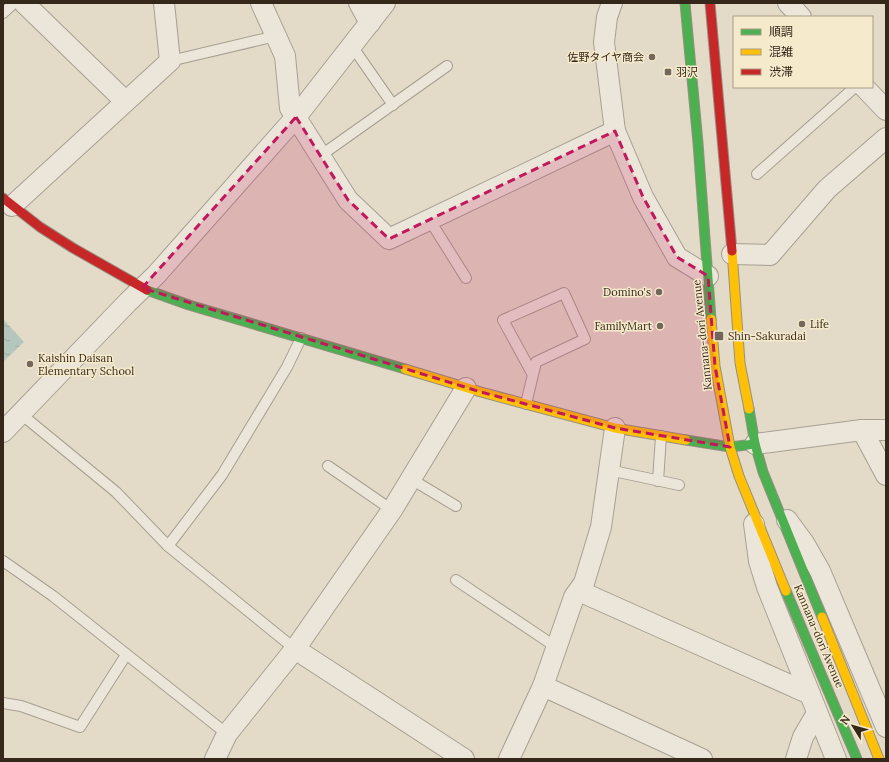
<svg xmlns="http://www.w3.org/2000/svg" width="889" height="762" font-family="Lora,'Noto Sans JP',serif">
<defs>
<pattern id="water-ripples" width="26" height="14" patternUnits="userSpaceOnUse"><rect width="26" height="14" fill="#b5c7bc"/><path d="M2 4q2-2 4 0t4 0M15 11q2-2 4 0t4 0" fill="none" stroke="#9caba1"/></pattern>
</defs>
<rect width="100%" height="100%" fill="#e3dbc8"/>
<!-- water -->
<path fill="url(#water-ripples)" d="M4,320L24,342L3,362V321Z"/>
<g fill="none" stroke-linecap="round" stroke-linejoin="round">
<defs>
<g id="lane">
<path d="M3,13L14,3"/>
<path d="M352,46L393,105"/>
<path d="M170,61L276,36"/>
<path d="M320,156L447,66"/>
<path d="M757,174L855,87"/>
<path d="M429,219L466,278"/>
<path d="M526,404L536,362L585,339L564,293L503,320L533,375"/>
<path d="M21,414L116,492L168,546L295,649"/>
<path d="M328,466L392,510"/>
<path d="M609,470L679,485"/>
<path d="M411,479L456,506"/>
<path d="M658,481L661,436"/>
<path d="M168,546L222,475L287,367L301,338"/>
<path d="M3,561L53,596L227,734"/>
<path d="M456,580L556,647"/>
<path d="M3,703L21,706L80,727L126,655"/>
</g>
<g id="street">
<path d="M24,3L125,101"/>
<path d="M261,3L285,56L290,108L348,200L389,239L615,131"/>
<path d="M359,3L370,23"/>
<path d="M612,3L607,17L604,42L615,131L643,197L677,257L708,276"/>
<path d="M788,3L801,17"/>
<path d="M864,87L886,110"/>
<path d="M12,206L170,61L164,3"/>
<path d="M732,254L770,255L827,189L886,138"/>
<path d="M862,430L886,475"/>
<path d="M3,432L128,302L156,275L296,117L385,3"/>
<path d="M755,444L862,430H886"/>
<path d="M787,520L804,543L820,571L886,727"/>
<path d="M754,524L759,561L767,587L836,759"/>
<path d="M579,591L810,694"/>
<path d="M295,649L464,759"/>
<path d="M543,686L702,759"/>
<path d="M215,759L227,734L295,649L392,510L466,388"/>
<path d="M509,759L543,686L574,597L584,583L601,527L615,428"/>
<path d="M796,759L803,737L817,713"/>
</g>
<g id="fast">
<path d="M685,3L698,143L711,319"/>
<path d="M147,290L189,305L405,369"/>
<path d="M749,409L755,444L763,472L822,617"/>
<path d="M686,440L730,447L755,444"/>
<path d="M786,591L857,759"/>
</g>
<g id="slow">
<path d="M732,251L740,363L749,409"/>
<path d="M711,319L715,366L730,447L739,476L786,591"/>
<path d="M405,369L481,392L615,428L686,440"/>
<path d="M822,617L879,759"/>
</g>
<g id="jam">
<path d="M710,3L732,251"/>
<path d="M3,198L40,227L73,248L147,290"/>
</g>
</defs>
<!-- lane casing -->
<use href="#lane" stroke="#a7a092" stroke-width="12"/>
<!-- street casing -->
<use href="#street" stroke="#a7a092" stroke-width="22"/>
<!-- fast casing -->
<use href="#fast" stroke="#978f82" stroke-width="11"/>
<!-- slow casing -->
<use href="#slow" stroke="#978f82" stroke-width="11"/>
<!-- jam casing -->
<use href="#jam" stroke="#978f82" stroke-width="11"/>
<!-- lane -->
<use href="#lane" stroke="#ebe5da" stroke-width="10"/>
<!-- street -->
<use href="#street" stroke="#ebe5da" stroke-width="20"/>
<!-- fast -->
<use href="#fast" stroke="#4caf50" stroke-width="9"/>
<!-- slow -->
<use href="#slow" stroke="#ffc107" stroke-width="9"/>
<!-- jam -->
<use href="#jam" stroke="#c62828" stroke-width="9"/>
</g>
<!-- marked area -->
<path fill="#c2185b" fill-opacity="0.2" stroke="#c2185b" stroke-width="3" stroke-dasharray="8 5" stroke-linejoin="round" d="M296,117L348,200L389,239L615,131L643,197L677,257L708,276L715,366L730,447L615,428L481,392L142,288Z"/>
<!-- markers -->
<g fill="#726758" stroke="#f6eacc" stroke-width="1.5">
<circle cx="652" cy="57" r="4"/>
<rect x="664" y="68" width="8" height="8" rx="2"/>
<circle cx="659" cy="292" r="4"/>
<circle cx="802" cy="324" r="4"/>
<circle cx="660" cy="326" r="4"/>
<rect x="714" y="331" width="10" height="10" rx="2"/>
<circle cx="30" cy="364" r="4"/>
</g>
<g text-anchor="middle" stroke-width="3" stroke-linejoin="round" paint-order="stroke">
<!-- poi labels -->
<g font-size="11" fill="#35281b" stroke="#f6eacc" text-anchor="start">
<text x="644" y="61" text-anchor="end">佐野タイヤ商会</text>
<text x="676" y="76">羽沢</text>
<text x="651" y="296" text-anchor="end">Domino's</text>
<text x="810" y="328">Life</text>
<text x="652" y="330" text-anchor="end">FamilyMart</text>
<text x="728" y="340">Shin-Sakuradai</text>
<text x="38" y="362">Kaishin Daisan<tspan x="38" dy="13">Elementary School</tspan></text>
</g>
<!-- street labels -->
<g font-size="11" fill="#35281b" stroke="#f6eacc">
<text transform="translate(702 335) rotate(-96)" y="4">Kannana-dori Avenue</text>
<text transform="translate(819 636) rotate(67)" y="4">Kannana-dori Avenue</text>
</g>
</g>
<!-- border -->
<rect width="889" height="762" fill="none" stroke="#35281b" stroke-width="8"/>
<!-- legend -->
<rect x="733" y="16" width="140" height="72" fill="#f6eacc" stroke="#a99c85"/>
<rect x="741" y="29" width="20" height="6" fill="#4caf50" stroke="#a99c85"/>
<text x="769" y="36" font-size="12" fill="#35281b">順調</text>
<rect x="741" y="49" width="20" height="6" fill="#ffc107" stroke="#a99c85"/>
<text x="769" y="56" font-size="12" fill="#35281b">混雑</text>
<rect x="741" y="69" width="20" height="6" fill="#c62828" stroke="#a99c85"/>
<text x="769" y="76" font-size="12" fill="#35281b">渋滞</text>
<!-- north arrow -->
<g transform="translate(853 726) rotate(307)" stroke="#f6eacc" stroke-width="3" paint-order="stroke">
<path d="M0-3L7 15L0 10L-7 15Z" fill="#35281b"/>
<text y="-6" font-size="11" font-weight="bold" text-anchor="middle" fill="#35281b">N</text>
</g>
</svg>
